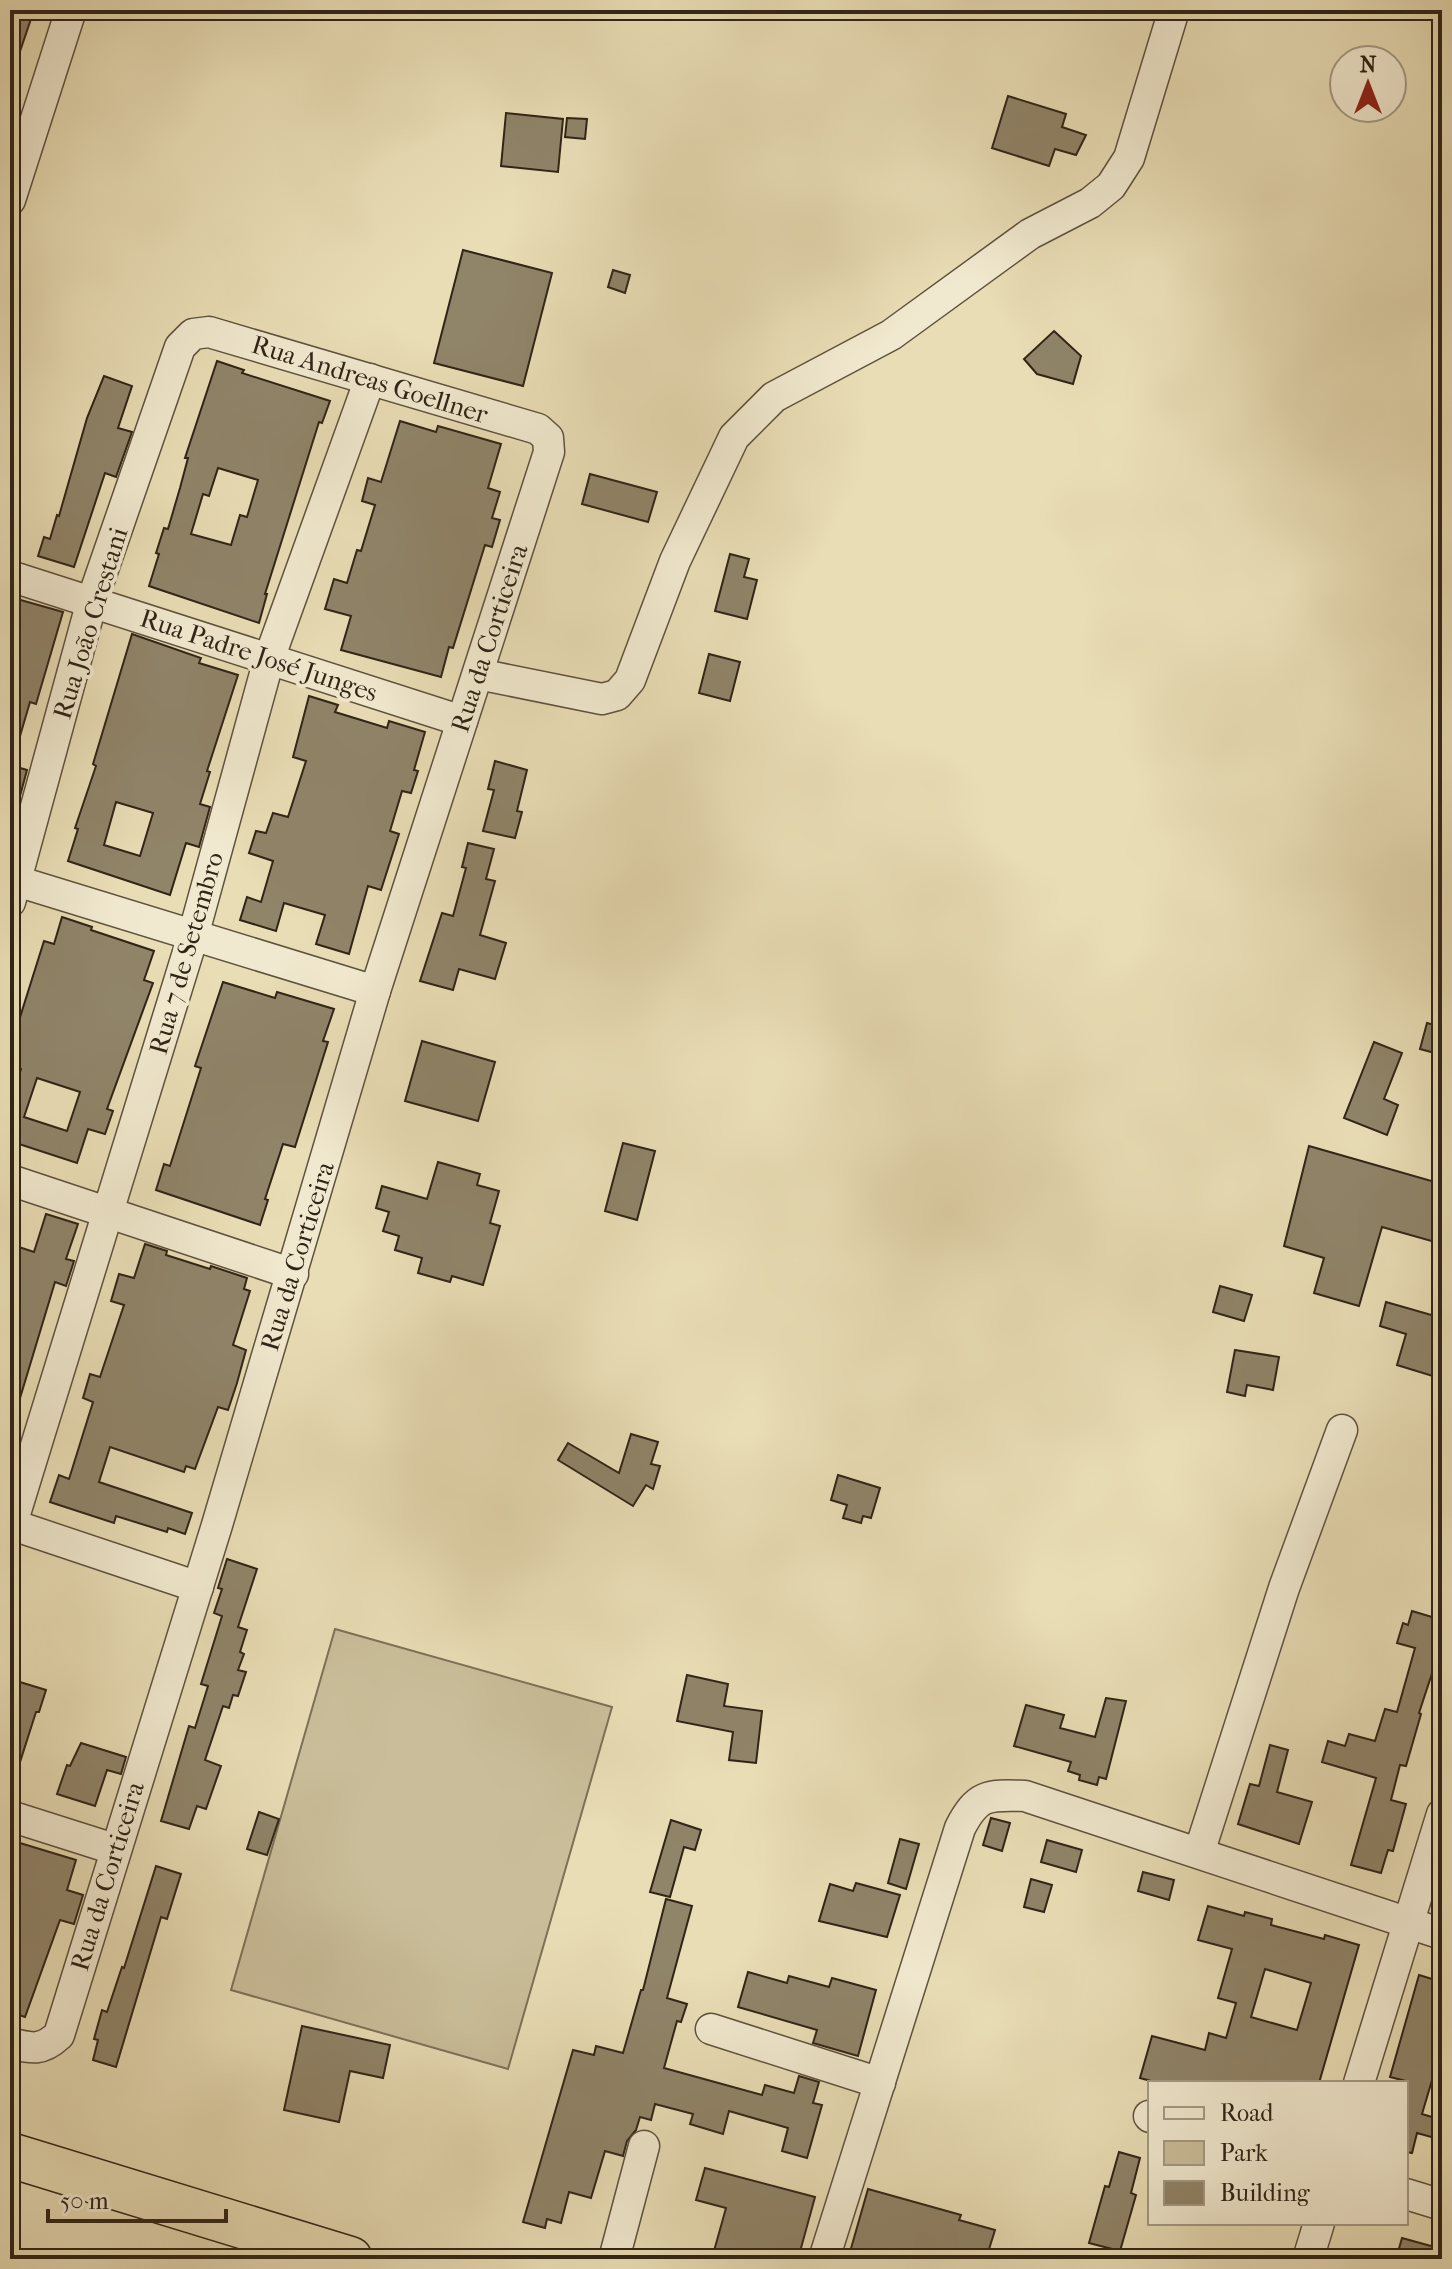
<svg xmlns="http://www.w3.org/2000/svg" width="1452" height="2269" font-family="'IM FELL French Canon',serif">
<rect width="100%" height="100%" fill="#e9ddb5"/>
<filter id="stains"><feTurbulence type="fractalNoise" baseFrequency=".0025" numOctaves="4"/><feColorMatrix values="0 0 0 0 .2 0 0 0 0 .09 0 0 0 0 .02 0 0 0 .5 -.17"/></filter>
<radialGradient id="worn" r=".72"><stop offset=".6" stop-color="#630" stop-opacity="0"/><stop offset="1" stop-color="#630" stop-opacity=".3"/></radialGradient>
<!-- green -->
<path fill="#cabe9a" stroke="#7d7158" stroke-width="2" d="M335,1629L612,1707L508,2069L231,1990Z"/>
<!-- building -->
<g fill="#908469" stroke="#302417" stroke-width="2" fill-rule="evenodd">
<path d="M10,10H34L13,72L10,71Z"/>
<path d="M1008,96L1066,114L1062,127L1086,135L1076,155L1055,149L1049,166L992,148Z"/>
<path d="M506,113L563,119L558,172L501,166Z"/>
<path d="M567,118L587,119L585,139L565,137Z"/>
<path d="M463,250L552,273L523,386L434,363Z"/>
<path d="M613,270L630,275L625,293L608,287Z"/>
<path d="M1054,331L1081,356L1073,384L1037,374L1024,359Z"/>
<path d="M217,361L244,370L242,373L330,401L322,423L319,422L265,594H267L259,623L149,586L159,554L156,553L164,528L168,529L180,488L188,458H185ZM218,468L258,480L247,517L240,515L231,545L191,534L203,494L209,496Z"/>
<path d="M104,376L132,386L118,428L132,432L116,477L105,473L74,567L38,556L44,537L50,539L57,515L59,516L87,418Z"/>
<path d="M400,421L436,432L438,426L501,444L488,488L500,492L492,518L500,520L492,547L485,545L453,648L449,647L441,677L341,650L351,616L325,609L334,579L347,583L357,550L361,551L375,505L362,501L368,478L381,482Z"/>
<path d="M590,474L657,492L648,522L582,504Z"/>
<path d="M730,554L749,559L744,577L757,580L747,619L715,611Z"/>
<path d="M10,597L63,612L36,704L30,702L15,753L10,752Z"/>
<path d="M132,634L201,658L199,663L238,675L207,771L210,772L200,804L210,807L199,847L186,843L170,895L68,861L78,829L75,828L96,766L93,764ZM116,802L153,813L140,856L104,845Z"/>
<path d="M709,654L740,662L730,701L699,693Z"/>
<path d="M309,696L338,705L335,712L387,728L389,721L425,732L414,770L418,771L411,793L402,791L390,831L399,834L381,890L368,886L349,954L316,944L325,915L284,903L276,931L240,920L247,897L261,902L273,861L249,853L256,831L266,833L273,813L288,817L306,761L293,757Z"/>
<path d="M495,761L527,770L517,811L522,812L515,838L483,831L494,790L488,789Z"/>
<path d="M10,765L27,770L20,796L10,793Z"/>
<path d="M468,843L494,849L486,879L495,881L480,935L506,943L495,979L459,969L453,990L420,981L442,913L453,916L466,868L462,867Z"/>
<path d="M62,917L92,927L91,930L154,951L144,980L153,983L107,1109L113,1111L105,1134L88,1129L77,1163L16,1143L14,1149L10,1148V1102L21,1069L10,1065V1049L44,941L54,944ZM37,1078L80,1092L67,1131L24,1117Z"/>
<path d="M223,982L275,998L277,992L334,1009L323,1041L328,1042L295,1147L283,1144L265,1199L268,1200L260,1225L156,1190L164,1164L170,1166L201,1068L195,1066Z"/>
<path d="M1427,1023L1442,1027V1055L1420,1049Z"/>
<path d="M422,1041L495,1062L478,1121L405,1101Z"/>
<path d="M1374,1042L1402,1053L1384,1099L1398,1105L1387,1135L1344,1118Z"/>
<path d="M623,1143L655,1151L637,1220L605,1211Z"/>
<path d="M1309,1146L1442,1184V1244L1382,1227L1359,1306L1314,1293L1324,1258L1284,1246Z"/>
<path d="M438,1162L480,1174L477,1185L499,1191L490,1223L500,1226L483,1285L452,1276L450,1282L418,1273L422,1258L395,1250L399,1236L383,1231L389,1212L376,1208L382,1186L427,1199Z"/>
<path d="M46,1214L78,1224L66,1259L74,1261L66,1286L55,1282L14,1418L10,1417V1275L19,1247L34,1252Z"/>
<path d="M145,1244L167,1251L166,1255L210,1269L211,1266L247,1278L244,1289L250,1291L233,1345L246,1350L237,1383L228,1410L218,1407L195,1469L186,1466L184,1472L110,1447L99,1482L192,1513L185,1534L168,1528L167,1532L116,1516L114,1523L50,1502L59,1475L69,1479L93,1402L83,1398L90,1374L100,1377L124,1305L111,1301L119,1274L134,1278Z"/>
<path d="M1220,1286L1252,1295L1244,1321L1213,1312Z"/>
<path d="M1386,1302L1442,1318V1357L1436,1377L1397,1365L1406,1334L1380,1326Z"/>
<path d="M1235,1350L1279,1357L1273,1390L1247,1385L1245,1396L1227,1392Z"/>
<path d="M631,1434L658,1442L651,1464L660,1466L653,1489L646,1485L633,1506L558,1460L568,1443L619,1473Z"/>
<path d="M838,1475L880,1488L871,1518L863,1516L861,1523L843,1518L847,1505L831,1500Z"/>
<path d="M227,1559L257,1569L238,1627L247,1630L240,1652L244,1654L238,1670L246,1672L238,1696L233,1695L229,1708L223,1706L205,1760L221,1766L206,1809L197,1806L189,1829L161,1821L189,1726L195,1728L208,1686L201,1684L222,1616L214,1613L222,1589L218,1588Z"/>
<path d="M1412,1611L1442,1620V1643L1419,1713L1421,1714L1406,1766L1400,1765L1391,1800L1406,1804L1393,1851L1388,1850L1381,1873L1351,1865L1376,1778L1322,1762L1328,1741L1345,1746L1349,1734L1375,1741L1385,1709L1397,1712L1415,1648L1397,1643L1403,1623L1408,1625Z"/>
<path d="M687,1675L728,1684L724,1706L762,1711L756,1763L729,1760L733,1732L677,1721Z"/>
<path d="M10,1679L46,1690L39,1712H36L14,1781L10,1780Z"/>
<path d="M1106,1698L1126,1701L1106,1779L1099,1777L1097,1785L1079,1780L1080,1775L1068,1771L1071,1762L1014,1746L1026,1705L1064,1715L1060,1728L1095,1737Z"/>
<path d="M81,1743L126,1757L121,1774L107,1770L95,1806L57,1794L67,1765L70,1766Z"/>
<path d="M1270,1745L1288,1750L1277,1792L1312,1802L1299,1844L1238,1824L1250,1784L1259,1786Z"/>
<path d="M259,1812L279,1819L267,1855L247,1849Z"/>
<path d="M991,1818L1010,1823L1002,1851L983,1845Z"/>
<path d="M671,1820L701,1830L695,1850L684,1847L670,1897L650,1892Z"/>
<path d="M900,1839L919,1844L906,1889L888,1883Z"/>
<path d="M10,1840L76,1860L67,1890L83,1895L74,1924L60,1920L25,2017L10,2012Z"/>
<path d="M1047,1840L1082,1850L1076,1872L1041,1862Z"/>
<path d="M156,1866L181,1874L167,1919L161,1917L116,2067L93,2060L98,2040L94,2039L102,2010L107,2012L122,1967L124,1968Z"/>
<path d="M1143,1872L1174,1880L1169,1900L1138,1891Z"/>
<path d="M1031,1879L1052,1885L1044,1912L1024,1907Z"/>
<path d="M856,1883L900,1895L887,1937L819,1921L830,1884L853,1891Z"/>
<path d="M666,1899L692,1906L667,1998L687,2004L681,2022L677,2021L664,2068L762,2095L765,2085L794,2093L799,2076L819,2082L813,2103L822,2105L807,2158L782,2151L788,2128L729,2111L723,2134L690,2124L693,2114L655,2104L651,2120L640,2117L636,2130L627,2141L623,2156L605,2151L591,2198L569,2192L561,2223L547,2219L545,2228L523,2222L573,2050L594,2055L596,2046L623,2053L641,1990H643Z"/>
<path d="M1208,1906L1244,1916L1245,1912L1272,1919L1271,1925L1324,1939L1325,1935L1359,1945L1319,2083H1158L1140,2078L1152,2036L1205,2050L1209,2033L1226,2038L1236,2003L1218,1998L1232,1949L1198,1940ZM1265,1969L1311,1983L1297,2030L1251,2017Z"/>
<path d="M748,1972L787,1983L789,1976L829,1987L832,1978L876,1990L858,2056L813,2043L817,2030L738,2007Z"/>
<path d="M1419,1975L1442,1982V2009L1432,2045L1442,2048V2072L1435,2070L1422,2114L1442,2120V2140L1417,2133L1412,2153L1406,2152V2081L1390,2077Z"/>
<path d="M302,2026L390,2045L383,2078L350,2071L339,2122L284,2110Z"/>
<path d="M1119,2152L1140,2158L1131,2193L1136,2195L1120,2251L1089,2243L1105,2186L1109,2187Z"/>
<path d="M705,2168L815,2197L798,2259H746L714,2251L726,2208L696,2200Z"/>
<path d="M868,2189L961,2215L959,2220L995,2230L986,2259H848Z"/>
<path d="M1402,2238L1442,2249V2259H1396Z"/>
</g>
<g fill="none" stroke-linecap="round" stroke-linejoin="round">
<defs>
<g id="minor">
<path d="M10,200L71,10"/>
<path d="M10,576L462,721"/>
<path d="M478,674L602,699L617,695L630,680L675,561L734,437L774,397L891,335L1030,234L1090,203L1111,186L1129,158L1174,10"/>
<path d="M10,879L375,991"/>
<path d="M10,902L92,601L180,347L193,334L209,332L538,429L548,438L549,452L375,991L217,1525L59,2035C42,2051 32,2049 10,2043"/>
<path d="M10,1180L293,1274"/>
<path d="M10,1524L198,1587"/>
<path d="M10,1530L193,936L269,659L370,379"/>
<path d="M10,1816L114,1849"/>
<path d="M1199,1853L1284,1588L1342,1430"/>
<path d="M711,2029L880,2083"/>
<path d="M1359,2083L1442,1814"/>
<path d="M1149,2116L1150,2117"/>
<path d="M1406,2194L1442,2205"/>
<path d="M614,2259L644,2146"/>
<path d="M824,2259L960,1828C978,1793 989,1795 1025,1796L1442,1934"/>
<path d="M1308,2259L1319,2223"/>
</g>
<path id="highway" d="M10,2155L350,2259"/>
</defs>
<!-- minor casing -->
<use href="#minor" stroke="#5e523e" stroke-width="33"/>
<!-- highway casing -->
<use href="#highway" stroke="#302417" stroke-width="47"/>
<!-- minor -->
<use href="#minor" stroke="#f1e9cf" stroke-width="30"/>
<!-- highway -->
<use href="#highway" stroke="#e9ddb5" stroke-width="44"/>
</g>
<g text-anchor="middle" stroke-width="8" stroke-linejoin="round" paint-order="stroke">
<!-- street labels -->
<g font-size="26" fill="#302417" stroke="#f1e9cf">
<text transform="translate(370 379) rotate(17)" y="9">Rua Andreas Goellner</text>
<text transform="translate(90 623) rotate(-73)" y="9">Rua João Crestani</text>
<text transform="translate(489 638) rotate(-72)" y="9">Rua da Corticeira</text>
<text transform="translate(259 655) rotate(18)" y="9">Rua Padre José Junges</text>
<text transform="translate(186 953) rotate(-74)" y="9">Rua 7 de Setembro</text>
<text transform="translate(297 1256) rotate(-73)" y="9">Rua da Corticeira</text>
<text transform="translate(107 1876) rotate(-73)" y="9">Rua da Corticeira</text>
</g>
</g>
<!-- margin -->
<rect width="1452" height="2269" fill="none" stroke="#e9ddb5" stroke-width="40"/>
<rect x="12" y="12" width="1428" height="2245" fill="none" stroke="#302417" stroke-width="4"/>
<rect x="20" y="20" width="1412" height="2229" fill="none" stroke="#302417" stroke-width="2"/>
<!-- legend -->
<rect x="1148" y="2081" width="260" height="144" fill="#f1e9cf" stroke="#a49a85" stroke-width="2"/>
<rect x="1164" y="2107" width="40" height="12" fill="#f1e9cf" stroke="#a49a85" stroke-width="2"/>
<text x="1220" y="2121" font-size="24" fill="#302417">Road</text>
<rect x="1164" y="2141" width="40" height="24" fill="#cabe9a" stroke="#a49a85" stroke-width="2"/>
<text x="1220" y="2161" font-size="24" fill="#302417">Park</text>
<rect x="1164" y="2181" width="40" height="24" fill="#908469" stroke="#a49a85" stroke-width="2"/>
<text x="1220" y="2201" font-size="24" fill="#302417">Building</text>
<!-- north arrow -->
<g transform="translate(1368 84)"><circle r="38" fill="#f1e9cf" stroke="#a49a85" stroke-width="2"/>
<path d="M0-6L14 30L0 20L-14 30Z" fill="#8f2418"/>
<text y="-12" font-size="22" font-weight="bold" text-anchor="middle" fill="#302417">N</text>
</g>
<!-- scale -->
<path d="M48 2209v12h178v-12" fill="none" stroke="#302417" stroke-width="4"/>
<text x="60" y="2209" font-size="24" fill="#302417" stroke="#f1e9cf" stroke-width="6" paint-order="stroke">50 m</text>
<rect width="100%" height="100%" filter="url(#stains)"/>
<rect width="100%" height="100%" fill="url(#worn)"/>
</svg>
